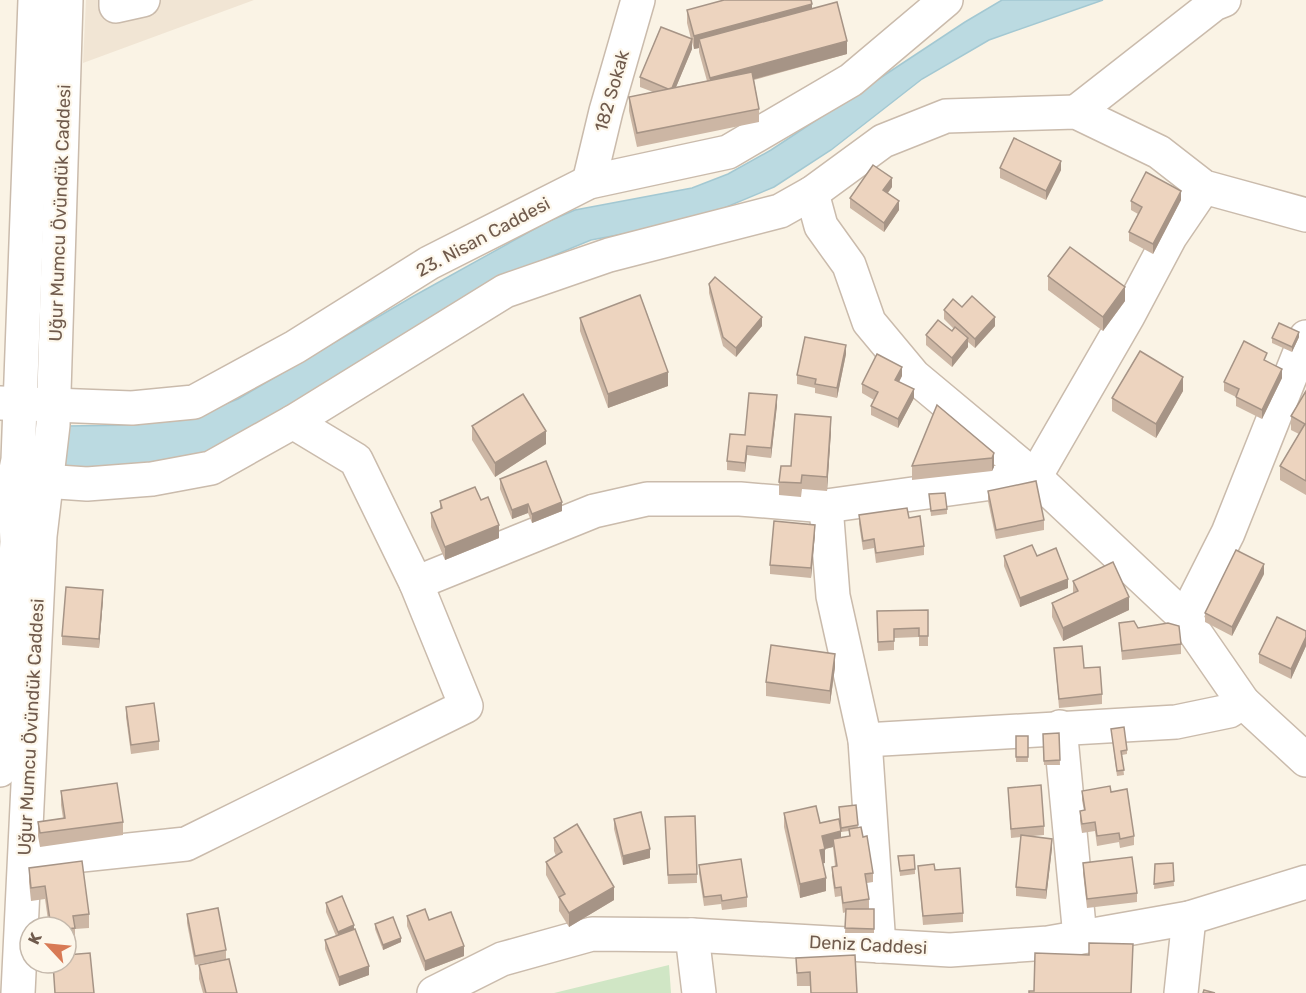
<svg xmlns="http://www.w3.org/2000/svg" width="1306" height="993" font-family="Rubik,sans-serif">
<rect width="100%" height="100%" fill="#faf3e5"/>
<!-- residential -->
<path fill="#f1e5d4" d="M86,0H254L83,63Z"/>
<!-- green -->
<path fill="#d0e6c5" d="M669,965L671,993H554Z"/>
<!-- water -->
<path fill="#bbdae1" stroke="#a3c8d2" stroke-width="1.5" d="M1002,0H1103L989,40L922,79L831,150L774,187L693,221L591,240L533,264L210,452L174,464L62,473L67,426L136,425L205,412L238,399L412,297L547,222L575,210L692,188L728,174L771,150L965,22Z"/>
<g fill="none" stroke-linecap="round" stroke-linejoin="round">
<defs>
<g id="minor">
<path d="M116,0V6L143,0"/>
<path d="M1076,112L1214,4L1224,0"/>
<path d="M589,182L606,111L638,0"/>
<path d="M812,193L821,226L849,265L869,322L914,376L1035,477L1185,618L1243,702L1306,760"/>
<path d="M0,403L132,408L194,402L295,347L429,263L589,182L728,152L851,80L946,0"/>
<path d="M14,479L87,484L152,479L211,468L293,422L505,291L609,255L780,211L812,193L883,141L946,116L1076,112L1159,152L1204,187L1306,215"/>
<path d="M826,506L833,596L865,740L879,946"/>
<path d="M416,583L594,511L647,499H740L826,506L1035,477L1128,316L1170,237L1204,187"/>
<path d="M1185,618L1228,533L1306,337"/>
<path d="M1060,727L1080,937"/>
<path d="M865,740L1176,722L1229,711L1243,702"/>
<path d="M0,770L17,542L14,479L18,460L35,0"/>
<path d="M25,861L186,844L466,706L416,583L356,460L293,422"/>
<path d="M692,935L699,993"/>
<path d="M18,993L40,536L53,425L66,0"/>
<path d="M434,993L502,959L592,934L692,935L950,950L1048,943L1189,918L1306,882"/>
<path d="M1181,993L1189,918"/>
</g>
</defs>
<!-- minor casing -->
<use href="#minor" stroke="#cabbac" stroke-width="36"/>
<!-- minor -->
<use href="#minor" stroke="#fff" stroke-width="33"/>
</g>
<!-- wall -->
<g fill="#ccb6a4" fill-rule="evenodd">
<path d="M812,8L847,54L754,80L759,109V122L637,147L629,111V97L653,92L640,87V77L691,39L687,23V10ZM692,42L694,49L699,48V52L707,81L676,87L692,49Z"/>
<path d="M1000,168L1061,170L1046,200L1000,178Z"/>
<path d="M892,187L888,193L899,210L884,232L850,208V198Z"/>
<path d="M1181,200L1153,254L1129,241V232L1138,214L1131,210V201Z"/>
<path d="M1048,276L1125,301L1103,331L1048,290Z"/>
<path d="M709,284L762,326L736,357L723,346L709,293Z"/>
<path d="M962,307L995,326L975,348L968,342V347L952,367L926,345V335L952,331L954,329L944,319V310Z"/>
<path d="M580,318L668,386L608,408L580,331Z"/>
<path d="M1299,337L1292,352L1272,343V338Z"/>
<path d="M846,354L837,398L815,393V388L797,384V375Z"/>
<path d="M1267,362L1282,378L1262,419L1236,406V397L1224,391V382Z"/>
<path d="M902,376L899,382L914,398L898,428L871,415V406L874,400L862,393V384Z"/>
<path d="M1183,391L1156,438L1112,411V398Z"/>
<path d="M1306,391V495L1280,480V466L1299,434L1291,430V416Z"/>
<path d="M777,405L771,458L747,455L745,472L727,470V461L745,435Z"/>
<path d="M472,426L546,444L495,477L472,440Z"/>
<path d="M831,431L827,491L802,489L801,497L779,495V482L791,466Z"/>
<path d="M994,453V467L992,471L912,480V466Z"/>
<path d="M500,479L562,511L532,523L528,513L512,519L500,489Z"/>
<path d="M988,491L1044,520V530L996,539L988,501Z"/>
<path d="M929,494L947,509V514L931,516Z"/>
<path d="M481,500L499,538L445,560L431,527V513L440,510V501Z"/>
<path d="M859,515L909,518L924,546V555L876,563L874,548L863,550L859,524Z"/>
<path d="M815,534L811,578L770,574V565Z"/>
<path d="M1004,556H1037L1068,588L1020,607L1004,566Z"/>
<path d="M1264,574L1232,636L1205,622V613Z"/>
<path d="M1073,581L1129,610L1063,641L1052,617V603L1073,593Z"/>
<path d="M103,599L99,648L62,645V636Z"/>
<path d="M928,610V646H919V637L894,638V650L878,651L877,611Z"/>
<path d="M1119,623L1138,628L1181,644V654L1122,660Z"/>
<path d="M1306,631V646L1291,679L1259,663V654Z"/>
<path d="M1054,648L1084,668L1102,694V704L1059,708Z"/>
<path d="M835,667L830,704L766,696V682Z"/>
<path d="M126,707L159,741V750L131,754L126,717Z"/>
<path d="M1111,729L1127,750V754L1122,755L1124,775L1117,776Z"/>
<path d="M1059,733L1060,765H1044L1043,734Z"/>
<rect x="1016" y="736" width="12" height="26"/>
<path d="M1008,788L1044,826V835L1033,836L1052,848L1046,899L1016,896V887L1021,837L1011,838Z"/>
<path d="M61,791L123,822V835L40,847L38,836V822L63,818L61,805Z"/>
<path d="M1082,791L1111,792L1134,836V845L1120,848L1119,842L1097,846L1095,831L1082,833L1080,821V811H1084L1082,800Z"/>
<path d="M856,805L858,828L863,837L873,873V882L867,883L869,899V909H866H874V933H845L846,912L843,913L841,896L835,897L832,876V867L835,866L833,847L825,849V863H823L826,891L800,898L784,827V813L841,828L839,807ZM849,831V836L841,837V832Z"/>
<path d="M665,817L697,874V883L668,884Z"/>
<path d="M614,819L650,858L623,865L614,829Z"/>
<path d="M554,838L614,900L569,927L559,911V899L546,875V862L556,856L554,851Z"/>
<path d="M898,856L915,869V874L900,876Z"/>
<path d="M1083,863L1137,893V902L1087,908L1083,873Z"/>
<path d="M1173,863L1174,886L1154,889L1155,864Z"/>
<path d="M699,865L747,897V907L722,910L721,904L704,906L699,874Z"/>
<path d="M918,866L935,870L963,913V922L923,925Z"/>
<path d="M29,868L89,914V928L75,929V942L66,943V927H49L45,899L31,901L29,882Z"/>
<path d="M326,903L354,929L369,975L339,986L325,949V940L336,936L326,912Z"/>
<path d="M187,914L226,950V959L195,965L187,923Z"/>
<path d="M407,916L429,920L464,956L425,971L407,926Z"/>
<path d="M375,924L401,942L383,950L375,929Z"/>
<path d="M796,958L857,993H811L810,986H797Z"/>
<path d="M199,965L237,993H203L199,979Z"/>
</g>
<!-- shaded-wall -->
<g fill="#a69486">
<path d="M812,4V18L699,39V48L694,49V36Z"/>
<path d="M692,39V49L671,99V90Z"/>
<path d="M847,41V54L710,91V78Z"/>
<path d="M1061,161V170L1046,200V191Z"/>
<path d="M892,178V187L883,199V190Z"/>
<path d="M1181,191V200L1153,254V244Z"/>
<path d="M899,201V210L884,232V223Z"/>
<path d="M1125,287V301L1103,331V317Z"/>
<path d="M762,317V326L736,357V348Z"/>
<path d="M995,317V326L975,348V339Z"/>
<path d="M1299,332V337L1292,352V347Z"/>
<path d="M968,338V347L952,367V358Z"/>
<path d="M846,345V354L837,398V388Z"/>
<path d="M902,367V376L895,389V380Z"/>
<path d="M1282,369V378L1262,419V410Z"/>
<path d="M668,372V386L608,408V394Z"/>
<path d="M1183,377V391L1156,438V424Z"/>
<path d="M914,389V398L898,428V419Z"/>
<path d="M777,395V405L771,458V448Z"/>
<path d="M831,417V431L827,491V477Z"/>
<path d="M546,431V444L495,477V463Z"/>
<path d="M747,446V455L745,472V463Z"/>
<path d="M994,453V467L992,471V458Z"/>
<path d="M562,502V511L532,523V514Z"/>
<path d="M528,504V513L512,519V510Z"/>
<path d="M499,525V538L445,560V547Z"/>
<path d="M815,525V534L811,578V568Z"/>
<path d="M1264,564V574L1232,636V627Z"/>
<path d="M1068,579V588L1020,607V598Z"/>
<path d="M103,590V599L99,648V639Z"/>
<path d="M1129,597V610L1063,641V628Z"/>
<path d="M1306,637V646L1291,679V669Z"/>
<path d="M835,654V667L830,704V691Z"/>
<path d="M841,831V845L833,839V847L825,849V863L820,864V850L822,836Z"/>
<path d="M1052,839V848L1046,899V890Z"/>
<path d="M650,849V858L623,865V856Z"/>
<path d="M826,878V891L800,898V884Z"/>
<path d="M614,887V900L569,927V913Z"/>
<path d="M354,925V934L338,941V932Z"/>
<path d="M401,938V942L383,950V945Z"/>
<path d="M464,946V956L425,971V961Z"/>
<path d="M369,966V975L339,986V977Z"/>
</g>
<!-- building -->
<g fill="#edd4bf" stroke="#a69486" stroke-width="1.5">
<path d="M724,0H811L812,4L694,36L687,10Z"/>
<path d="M837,2L847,41L710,78L699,39Z"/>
<path d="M661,27L692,39L672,88L668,89L640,77Z"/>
<path d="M752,72L759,109L637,133L629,97Z"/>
<path d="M1014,138L1061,161L1046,191L1000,168Z"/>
<path d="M873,165L892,178L883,190L899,201L884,223L850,198Z"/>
<path d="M1146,172L1181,191L1153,244L1129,232L1142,207L1131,201Z"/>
<path d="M1070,247L1125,287L1103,317L1048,276Z"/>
<path d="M715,277L762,317L736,348L723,337L709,284Z"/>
<path d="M640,295L668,372L608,394L580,318Z"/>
<path d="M972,296L995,317L975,339L944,310L953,299L962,307Z"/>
<path d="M938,320L952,331L955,327L968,338L952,358L926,335Z"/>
<path d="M1279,323L1299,332L1292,347L1272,338Z"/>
<path d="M805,337L846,345L837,388L815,384L816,379L797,375Z"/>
<path d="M1244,341L1267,353L1264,360L1282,369L1262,410L1236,397L1239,389L1224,382Z"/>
<path d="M1140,351L1183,377L1156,424L1112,398Z"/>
<path d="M877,354L902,367L895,380L914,389L898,419L871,406L878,392L862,384Z"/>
<path d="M1306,391V481L1280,466L1305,424L1291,416Z"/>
<path d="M749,393L777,395L771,448L747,446L745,463L727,461L730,434L745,435Z"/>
<path d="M523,394L546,431L495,463L472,426Z"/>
<path d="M937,405L994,453L992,458L912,466Z"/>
<path d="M795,414L831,417L827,477L802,475L801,483L779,482L781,466H791Z"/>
<path d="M546,461L562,502L532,514L528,504L512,510L500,479Z"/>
<path d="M1036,481L1044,520L996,530L988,491Z"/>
<path d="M475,487L481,500L488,497L499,525L445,547L431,513L442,508L440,501Z"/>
<path d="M945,493L947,509L931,511L929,494Z"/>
<path d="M907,508L909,518L920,516L924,546L876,553L874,539L863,541L859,515Z"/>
<path d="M774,521L815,525L811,568L770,565Z"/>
<path d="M1032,545L1037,556L1056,548L1068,579L1020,598L1004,556Z"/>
<path d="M1236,550L1264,564L1232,627L1205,613Z"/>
<path d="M1113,562L1129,597L1063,628L1052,603L1078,591L1073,581Z"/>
<path d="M66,587L103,590L99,639L62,636Z"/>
<path d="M928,610V636H919V628L894,629V641L878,642L877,611Z"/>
<path d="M1277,617L1306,631V637L1291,669L1259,654Z"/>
<path d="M1134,621L1138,628L1168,623L1179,626L1181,644L1122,651L1119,623Z"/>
<path d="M771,645L835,654L830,691L766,682Z"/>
<path d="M1082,646L1084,668L1100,667L1102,694L1059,699L1054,648Z"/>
<path d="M154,703L159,741L131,745L126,707Z"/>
<path d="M1124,727L1127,750L1121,751L1124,770L1117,771L1111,729Z"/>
<path d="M1059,733L1060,760L1044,761L1043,734Z"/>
<rect x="1016" y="736" width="12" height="21"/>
<path d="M117,783L123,822L40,833L38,822L65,818L61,791Z"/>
<path d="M1041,785L1044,826L1011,829L1008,788Z"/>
<path d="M1110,786L1111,792L1127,789L1134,836L1120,839L1119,833L1097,836L1095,822L1082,824L1080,811L1085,810L1082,791Z"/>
<path d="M856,805L858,825L841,828L839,807Z"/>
<path d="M816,806L820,823L839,819L841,831L822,836L825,849L820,850L826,878L800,884L784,813Z"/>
<path d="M641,812L650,849L623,856L614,819Z"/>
<path d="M695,816L697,874L668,875L665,817Z"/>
<path d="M577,824L614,887L569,913L559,897L565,894L546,862L562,852L554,838Z"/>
<path d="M861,827L863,837L867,836L873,873L865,874L869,899L843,903L841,887L835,888L832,867L837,866L833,839L850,836L849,829Z"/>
<path d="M1021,835L1052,839L1046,890L1016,887Z"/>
<path d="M914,855L915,869L900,871L898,856Z"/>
<path d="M1132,857L1137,893L1087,899L1083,863Z"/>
<path d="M741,859L747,897L722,901L721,895L704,897L699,865Z"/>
<path d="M82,861L89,914L73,916L75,928L66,929V927H51L45,886L31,888L29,868Z"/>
<path d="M1173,863L1174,881L1154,884L1155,864Z"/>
<path d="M934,864L935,870L960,868L963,913L923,916L918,866Z"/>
<path d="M342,896L354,925L338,932L326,903Z"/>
<path d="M218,908L226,950L195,956L187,914Z"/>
<path d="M425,909L429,920L451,912L464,946L425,961L407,916Z"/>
<path d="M846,909H874V929L845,928Z"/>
<path d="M393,917L401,938L383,945L375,924Z"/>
<path d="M355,929L369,966L339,977L325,940Z"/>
<path d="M1089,943L1133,944L1131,993H1029V991H1034L1035,953L1089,955Z"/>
<path d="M90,953L94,993H55L53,963H66V955Z"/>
<path d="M855,955L857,993H811L810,972L797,973L796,958Z"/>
<path d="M229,959L237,993H206L199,965Z"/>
<path d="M1204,990L1215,993H1203Z"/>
</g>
<g text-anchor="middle" stroke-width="4.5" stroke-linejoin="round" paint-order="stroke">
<!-- street labels -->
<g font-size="18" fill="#705b4d" stroke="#fdf7eb">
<text transform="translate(612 91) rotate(-74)" y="6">182 Sokak</text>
<text transform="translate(60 213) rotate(-88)" y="6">Uğur Mumcu Övündük Caddesi</text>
<text transform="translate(483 237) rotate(-28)" y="6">23. Nisan Caddesi</text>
<text transform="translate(31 727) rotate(-87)" y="6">Uğur Mumcu Övündük Caddesi</text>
<text transform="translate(868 945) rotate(3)" y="6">Deniz Caddesi</text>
</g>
</g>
<!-- north arrow -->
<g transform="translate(48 945) rotate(296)"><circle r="28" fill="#fdf7eb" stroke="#c5b9ac" stroke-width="1.5"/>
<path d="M0-4.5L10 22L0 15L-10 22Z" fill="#d87a55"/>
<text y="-9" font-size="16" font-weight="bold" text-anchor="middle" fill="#705b4d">K</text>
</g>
</svg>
